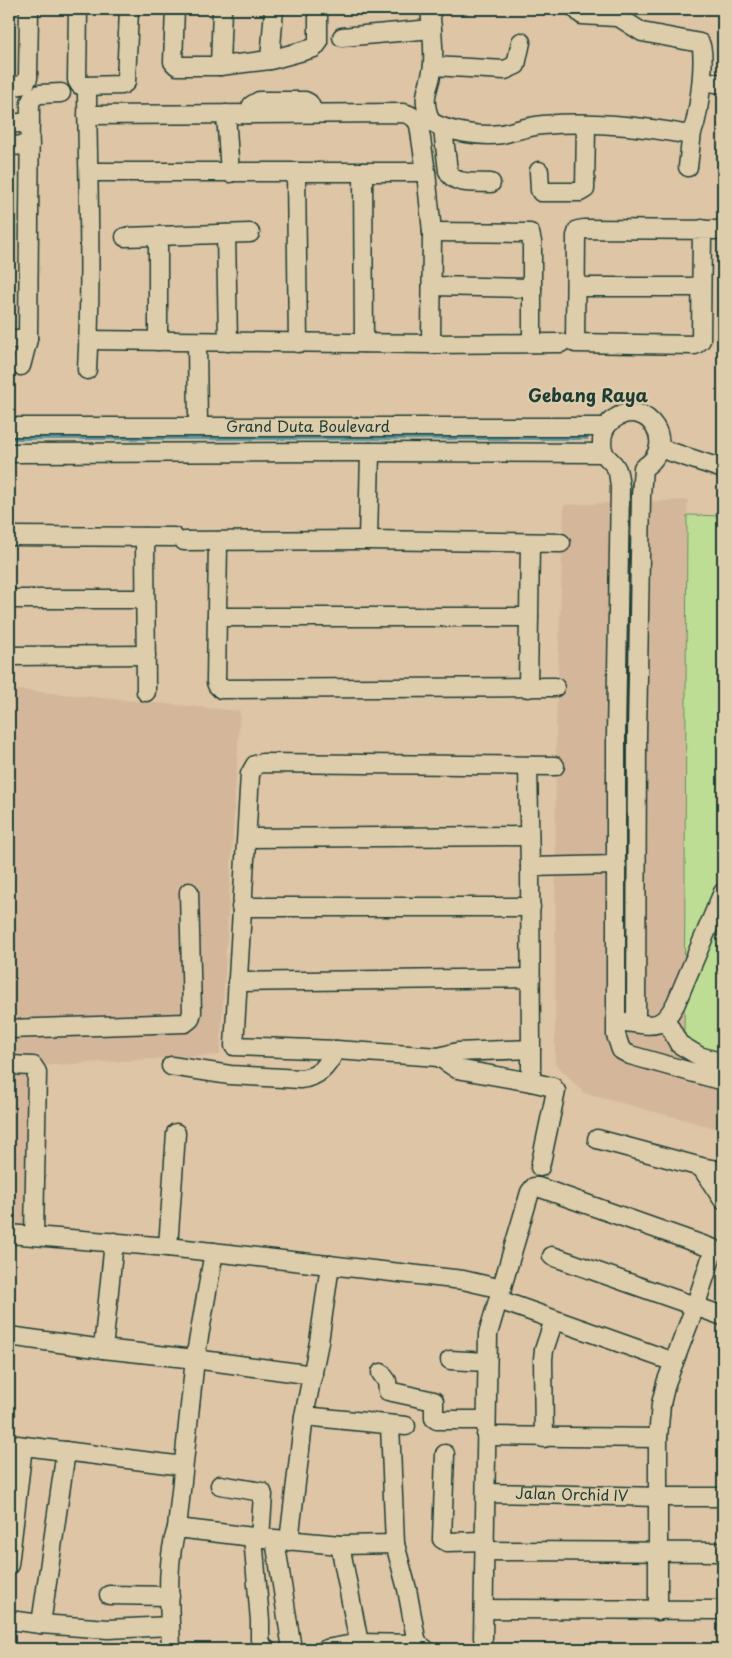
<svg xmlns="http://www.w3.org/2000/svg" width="732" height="1658" font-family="'Playpen Sans',sans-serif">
<rect width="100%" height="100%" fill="#ddc5a5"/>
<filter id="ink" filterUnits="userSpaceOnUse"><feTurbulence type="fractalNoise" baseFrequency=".02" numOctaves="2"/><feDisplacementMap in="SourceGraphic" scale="10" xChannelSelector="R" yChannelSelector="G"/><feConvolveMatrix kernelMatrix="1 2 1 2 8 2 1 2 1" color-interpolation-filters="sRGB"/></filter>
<g filter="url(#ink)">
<!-- built -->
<g fill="#d4b79a">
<path d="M688,500L687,515L684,1045L723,1056V1130L584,1093L555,1063L556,727L564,505Z"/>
<path d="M9,689L240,711L220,1055L38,1066L25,1228L9,1226Z"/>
</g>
<!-- green -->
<path fill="#bddc94" stroke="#6e8c64" d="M687,515L723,516V1056L684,1045Z"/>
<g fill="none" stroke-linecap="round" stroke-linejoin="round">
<!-- stream -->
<g stroke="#5e97a0" stroke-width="4">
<path d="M9,438H587"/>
<path d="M632,497L633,482"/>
<path d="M627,725L632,517"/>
<path d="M627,1002L628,749"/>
</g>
<defs>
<g id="minor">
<path d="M78,9L77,80L80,85L84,86L122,85L126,82L129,9"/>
<path d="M175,9L173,62L177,66H220L270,60L314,48L318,43V9"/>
<path d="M430,9C432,27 434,46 433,64C431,89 419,94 431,122C449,132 481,137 502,134C515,131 529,126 543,125C589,121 639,126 684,134L692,132C698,122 707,53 700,43L642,32L620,18L616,17L582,15L576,9"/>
<path d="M342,37L432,29"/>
<path d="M270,60L274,9"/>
<path d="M220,66L222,9"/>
<path d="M433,66L505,70L516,65L521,42"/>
<path d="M702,81L723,84"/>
<path d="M9,86C17,86 24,87 28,78L29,9"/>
<path d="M87,94C88,186 92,278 87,370"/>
<path d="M226,114L230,173"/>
<path d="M248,114L252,105L259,101H305L309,103L314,113"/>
<path d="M87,115L403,113C411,115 415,117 419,125L426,172L432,232L431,344"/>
<path d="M9,124L30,122"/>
<path d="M443,129L448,171C454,186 477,182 491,183"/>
<path d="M9,146L30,145"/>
<path d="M688,167L692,132"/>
<path d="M539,171L540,190L541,192H580L585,189L586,125"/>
<path d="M89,172H426"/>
<path d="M363,172L364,343"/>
<path d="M296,173L298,343"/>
<path d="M702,229L701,340L695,345L575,343L576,236L578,230L584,229L723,230"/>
<path d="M432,232L530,233L532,242V343"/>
<path d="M226,234L228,342"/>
<path d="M158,236V341"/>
<path d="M125,237L250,233"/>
<path d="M432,286L532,288"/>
<path d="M576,287H701"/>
<path d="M9,339H28L30,103L33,97L40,94L61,93"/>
<path d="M88,340L431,344L561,343"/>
<path d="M197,342L198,426"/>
<path d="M21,366L28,339"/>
<path id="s1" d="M9,427H606"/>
<path d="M659,448L723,469"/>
<path d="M9,453L370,452L604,453"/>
<path d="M9,536L174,537"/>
<path d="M145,537L146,692"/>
<path d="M368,540L370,452"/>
<path d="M184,541L368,540L561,543"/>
<path d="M218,541L216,682L217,685L221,689L555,687"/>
<path d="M9,599H144"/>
<path d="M217,617H529"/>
<path d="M9,656L146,655"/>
<path d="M528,688L530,543"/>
<path d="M528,766L530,867"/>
<path d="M555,766L262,763L255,765L250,774L234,1046L336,1050L439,1057L458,1052L531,1049L530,867L617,865"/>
<path d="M247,838L529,836"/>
<path d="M241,907H531"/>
<path d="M237,982L531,978"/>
<path d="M666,1020L679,1044L699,1056L723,1063"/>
<path d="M626,1022C653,1026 662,1030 676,1003L723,892"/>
<path d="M636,1023L637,736L641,496L643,468C680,446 647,396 614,419C606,424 602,433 602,442C602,459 611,458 616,468C619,472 619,481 620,487L616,736V1035L621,1050L630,1055L723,1081"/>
<path d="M9,1029L185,1023L190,1019L192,1012L189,892"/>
<path d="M439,1057L457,1069L531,1082V1049"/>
<path d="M9,1065L33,1066L37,1072L34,1235"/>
<path d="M171,1066L230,1075L300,1079C320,1077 327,1066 336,1050"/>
<path d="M531,1082L553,1087L556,1091L540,1167"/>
<path d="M597,1139L701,1167L723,1171"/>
<path d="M701,1167L723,1200"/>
<path d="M9,1234L168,1247L463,1280L502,1289"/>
<path d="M168,1247L176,1133"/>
<path d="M214,1252L195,1359L177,1528L253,1537L260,1621V1639L263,1648L266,1649"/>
<path d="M552,1256L723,1316"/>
<path d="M499,1300L674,1362"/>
<path d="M9,1336L103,1349L195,1359L313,1375"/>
<path d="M103,1349L114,1242"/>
<path d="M450,1360L487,1362"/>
<path d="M381,1373L387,1381L388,1391L434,1401V1418L437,1420H486"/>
<path d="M304,1416L406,1426"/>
<path d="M390,1425L395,1544L407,1589L417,1644"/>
<path d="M486,1436L658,1438"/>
<path d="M544,1438L543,1359L544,1350L554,1320"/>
<path d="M9,1444L183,1466"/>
<path d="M445,1454L442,1539L447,1542L485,1541"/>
<path d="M220,1485L262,1492L263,1495L260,1538"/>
<path id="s2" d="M486,1493L659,1497H723"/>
<path d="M253,1537L340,1545L395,1544"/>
<path d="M275,1540L292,1649"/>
<path d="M289,1541L304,1416L319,1342L330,1265"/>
<path d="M340,1545L359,1643"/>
<path d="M485,1551L723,1552"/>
<path d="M9,1565L23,1446"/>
<path d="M109,1595L170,1596"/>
<path d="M484,1609L723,1610"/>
<path d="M9,1620L41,1624L108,1629L170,1626"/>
<path d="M41,1624L66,1451"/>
<path d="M483,1638L488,1334L530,1192L534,1187H538L714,1249L695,1307L666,1383L661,1404L658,1438V1611"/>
<path d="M171,1649C170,1613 165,1562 177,1528"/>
<path d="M326,1649L359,1643L417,1644L425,1649"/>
</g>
</defs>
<!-- minor casing -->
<use href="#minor" stroke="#1f3d34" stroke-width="21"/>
<!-- minor -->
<use href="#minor" stroke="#decdaa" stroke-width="18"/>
</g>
</g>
<g text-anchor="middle" stroke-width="4.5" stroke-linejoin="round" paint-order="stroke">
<!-- street labels -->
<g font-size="15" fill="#1f3d34" stroke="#decdaa">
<text dy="5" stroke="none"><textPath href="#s1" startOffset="299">Grand Duta Boulevard</textPath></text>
<text dy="5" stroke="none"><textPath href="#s2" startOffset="86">Jalan Orchid IV</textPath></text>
</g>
<!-- quarter labels -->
<g font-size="18" font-weight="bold" fill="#1f3d34" stroke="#decdaa">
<text x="588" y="402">Gebang Raya</text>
</g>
</g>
<!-- margin -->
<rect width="732" height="1658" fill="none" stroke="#decdaa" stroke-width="30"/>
<rect x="15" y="15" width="702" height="1628" fill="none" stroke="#1f3d34" stroke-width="2" filter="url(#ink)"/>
</svg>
